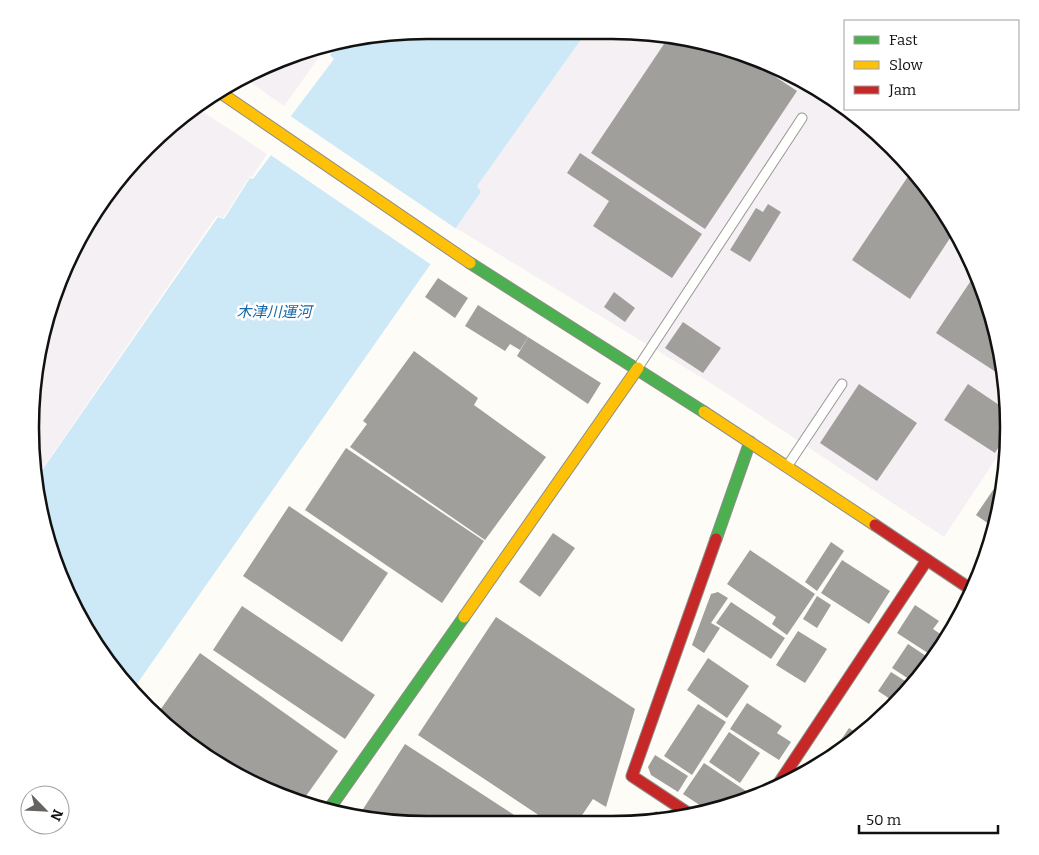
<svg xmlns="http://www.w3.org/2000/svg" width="1039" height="855" font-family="Bitter,'Noto Sans JP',serif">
<rect width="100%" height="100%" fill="#fdfcf7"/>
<!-- industrial -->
<g fill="#f5f0f3">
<path d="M587,31H638L763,60L832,97L892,146L968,252L996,325L1008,402L1007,442L944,537L717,387L456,228L481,192L476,187Z"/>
<path d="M325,43H329L284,106L243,77Z"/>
<path d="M197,108L267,154L252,177L250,176L223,218L217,215L36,478L31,401L51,299L97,207L147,146Z"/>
</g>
<!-- water -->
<path fill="#cde8f7" d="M428,30L587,31L477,186L481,192L132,691L112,669L71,603L38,505L36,479L218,217L224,219L250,178L253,179L271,155L291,116L334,59L330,55L340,42Z"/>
<!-- pier -->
<path fill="#fdfcf7" d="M289,115L458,230L433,266L269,154Z"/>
<!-- building -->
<g fill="#a19f9c">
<path d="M668,38L744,56L797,91L705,229L591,153Z"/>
<path d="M769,63L832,97L848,110L845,115Z"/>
<path d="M580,153L702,234L672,278L593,226L609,201L567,173Z"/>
<path d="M911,172L954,232L910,299L852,260Z"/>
<path d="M768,204L781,212L750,262L730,250L756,208L763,212Z"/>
<path d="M976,273L996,325L1003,368L999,374L936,333Z"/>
<path d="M438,278L468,298L455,318L425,297Z"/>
<path d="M614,292L635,308L625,322L604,307Z"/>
<path d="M478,305L528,337L520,350L510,344L505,351L465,326Z"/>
<path d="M683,322L721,348L703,373L665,348Z"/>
<path d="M528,337L601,383L588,404L517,356Z"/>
<path d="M414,351L478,398L474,405L546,457L485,540L350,447L367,424L363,421Z"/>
<path d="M859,384L917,423L877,481L820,443Z"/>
<path d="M968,384L1008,411L1007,434L995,453L944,420Z"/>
<path d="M346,448L484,541L442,603L305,510Z"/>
<path d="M1006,471L998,511L989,524L976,515Z"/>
<path d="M289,506L388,573L342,642L243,576Z"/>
<path d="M553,533L575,548L540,597L519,582Z"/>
<path d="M831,542L844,551L817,591L805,582Z"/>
<path d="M750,550L815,594L787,635L772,624L776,617L727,584Z"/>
<path d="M842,560L890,591L869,624L821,593Z"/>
<path d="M718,592L728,598L711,623L720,628L704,653L692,645L711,594Z"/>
<path d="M817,596L831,605L817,628L803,619Z"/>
<path d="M731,602L785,638L771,659L716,623Z"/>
<path d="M915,605L939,621L933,629L945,637L934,657L897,633Z"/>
<path d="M242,606L375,695L345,739L213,650Z"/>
<path d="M496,617L635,709L606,807L593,799L576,824H552L418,735Z"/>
<path d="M798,631L827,649L805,683L776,665Z"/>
<path d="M908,644L932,660L915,683L892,668Z"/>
<path d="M200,653L338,751L301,803L251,784L166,727L156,716Z"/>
<path d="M708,658L749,686L727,718L687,690Z"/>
<path d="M891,672L913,686L896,703L878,691Z"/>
<path d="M747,703L782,726L777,733L791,742L779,760L730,729Z"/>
<path d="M698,704L726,722L692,775L664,756Z"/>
<path d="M849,728L861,736L829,758Z"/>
<path d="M729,732L760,753L740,783L709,762Z"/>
<path d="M405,744L528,824H402L358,817Z"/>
<path d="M655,755L688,776L678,792L651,775L648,767Z"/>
<path d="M704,763L752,795L749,798L710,812L683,794Z"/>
<path d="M656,811L668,819L648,822Z"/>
</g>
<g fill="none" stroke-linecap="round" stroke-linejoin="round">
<defs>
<g id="lane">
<path d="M639,366L802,118"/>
<path d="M788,465L842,384"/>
</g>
<g id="fast">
<path d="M470,263L704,412"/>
<path d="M716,539L750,442"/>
<path d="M327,812L464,617"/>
</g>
<g id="slow">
<path d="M218,91L470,263"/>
<path d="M704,412L875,525"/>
<path d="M464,617L638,368"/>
</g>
<g id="jam">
<path d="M875,525L972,590"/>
<path d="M775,789L927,560"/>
<path d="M691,815L632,776L716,539"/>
</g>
</defs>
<!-- lane casing -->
<use href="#lane" stroke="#979795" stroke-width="11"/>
<!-- fast casing -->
<use href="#fast" stroke="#8e8d8b" stroke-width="13"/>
<!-- slow casing -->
<use href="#slow" stroke="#8e8d8b" stroke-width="13"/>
<!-- jam casing -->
<use href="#jam" stroke="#8e8d8b" stroke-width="13"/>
<!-- lane -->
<use href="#lane" stroke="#fffffe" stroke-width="9"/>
<!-- fast -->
<use href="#fast" stroke="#4caf50" stroke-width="11"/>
<!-- slow -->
<use href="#slow" stroke="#ffc107" stroke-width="11"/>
<!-- jam -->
<use href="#jam" stroke="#c62828" stroke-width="11"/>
</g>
<g text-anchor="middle" stroke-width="5" stroke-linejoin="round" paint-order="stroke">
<!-- water labels -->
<g font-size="15" font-style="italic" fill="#1768a6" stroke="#fff">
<text x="274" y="317">木津川運河</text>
</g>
</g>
<!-- crop -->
<path d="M0 0H1039V855H0ZM427 39H612A388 388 0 0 1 1000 427V428A388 388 0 0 1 612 816H427A388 388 0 0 1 39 428V427A388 388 0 0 1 427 39Z" fill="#fff" fill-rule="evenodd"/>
<path fill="none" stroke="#111" stroke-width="2.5" d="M427 39H612A388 388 0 0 1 1000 427V428A388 388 0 0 1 612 816H427A388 388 0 0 1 39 428V427A388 388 0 0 1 427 39Z"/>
<!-- legend -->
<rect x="844" y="20" width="175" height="90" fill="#ffffff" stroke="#a0a0a0"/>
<rect x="854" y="36" width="25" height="8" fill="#4caf50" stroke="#a0a0a0"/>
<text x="889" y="45" font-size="15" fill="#111111">Fast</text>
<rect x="854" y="61" width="25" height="8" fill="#ffc107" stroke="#a0a0a0"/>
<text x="889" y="70" font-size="15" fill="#111111">Slow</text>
<rect x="854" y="86" width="25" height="8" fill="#c62828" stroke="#a0a0a0"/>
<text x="889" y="95" font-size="15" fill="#111111">Jam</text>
<!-- north arrow -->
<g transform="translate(45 810) rotate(114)"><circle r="24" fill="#ffffff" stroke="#a0a0a0"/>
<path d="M0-4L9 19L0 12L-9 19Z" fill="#646362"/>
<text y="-8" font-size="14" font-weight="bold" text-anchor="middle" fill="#111111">N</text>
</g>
<!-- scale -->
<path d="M859 825v8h139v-8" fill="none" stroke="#111111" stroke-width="2.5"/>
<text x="866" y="825" font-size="15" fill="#111111" stroke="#ffffff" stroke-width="4" paint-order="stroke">50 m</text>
</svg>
